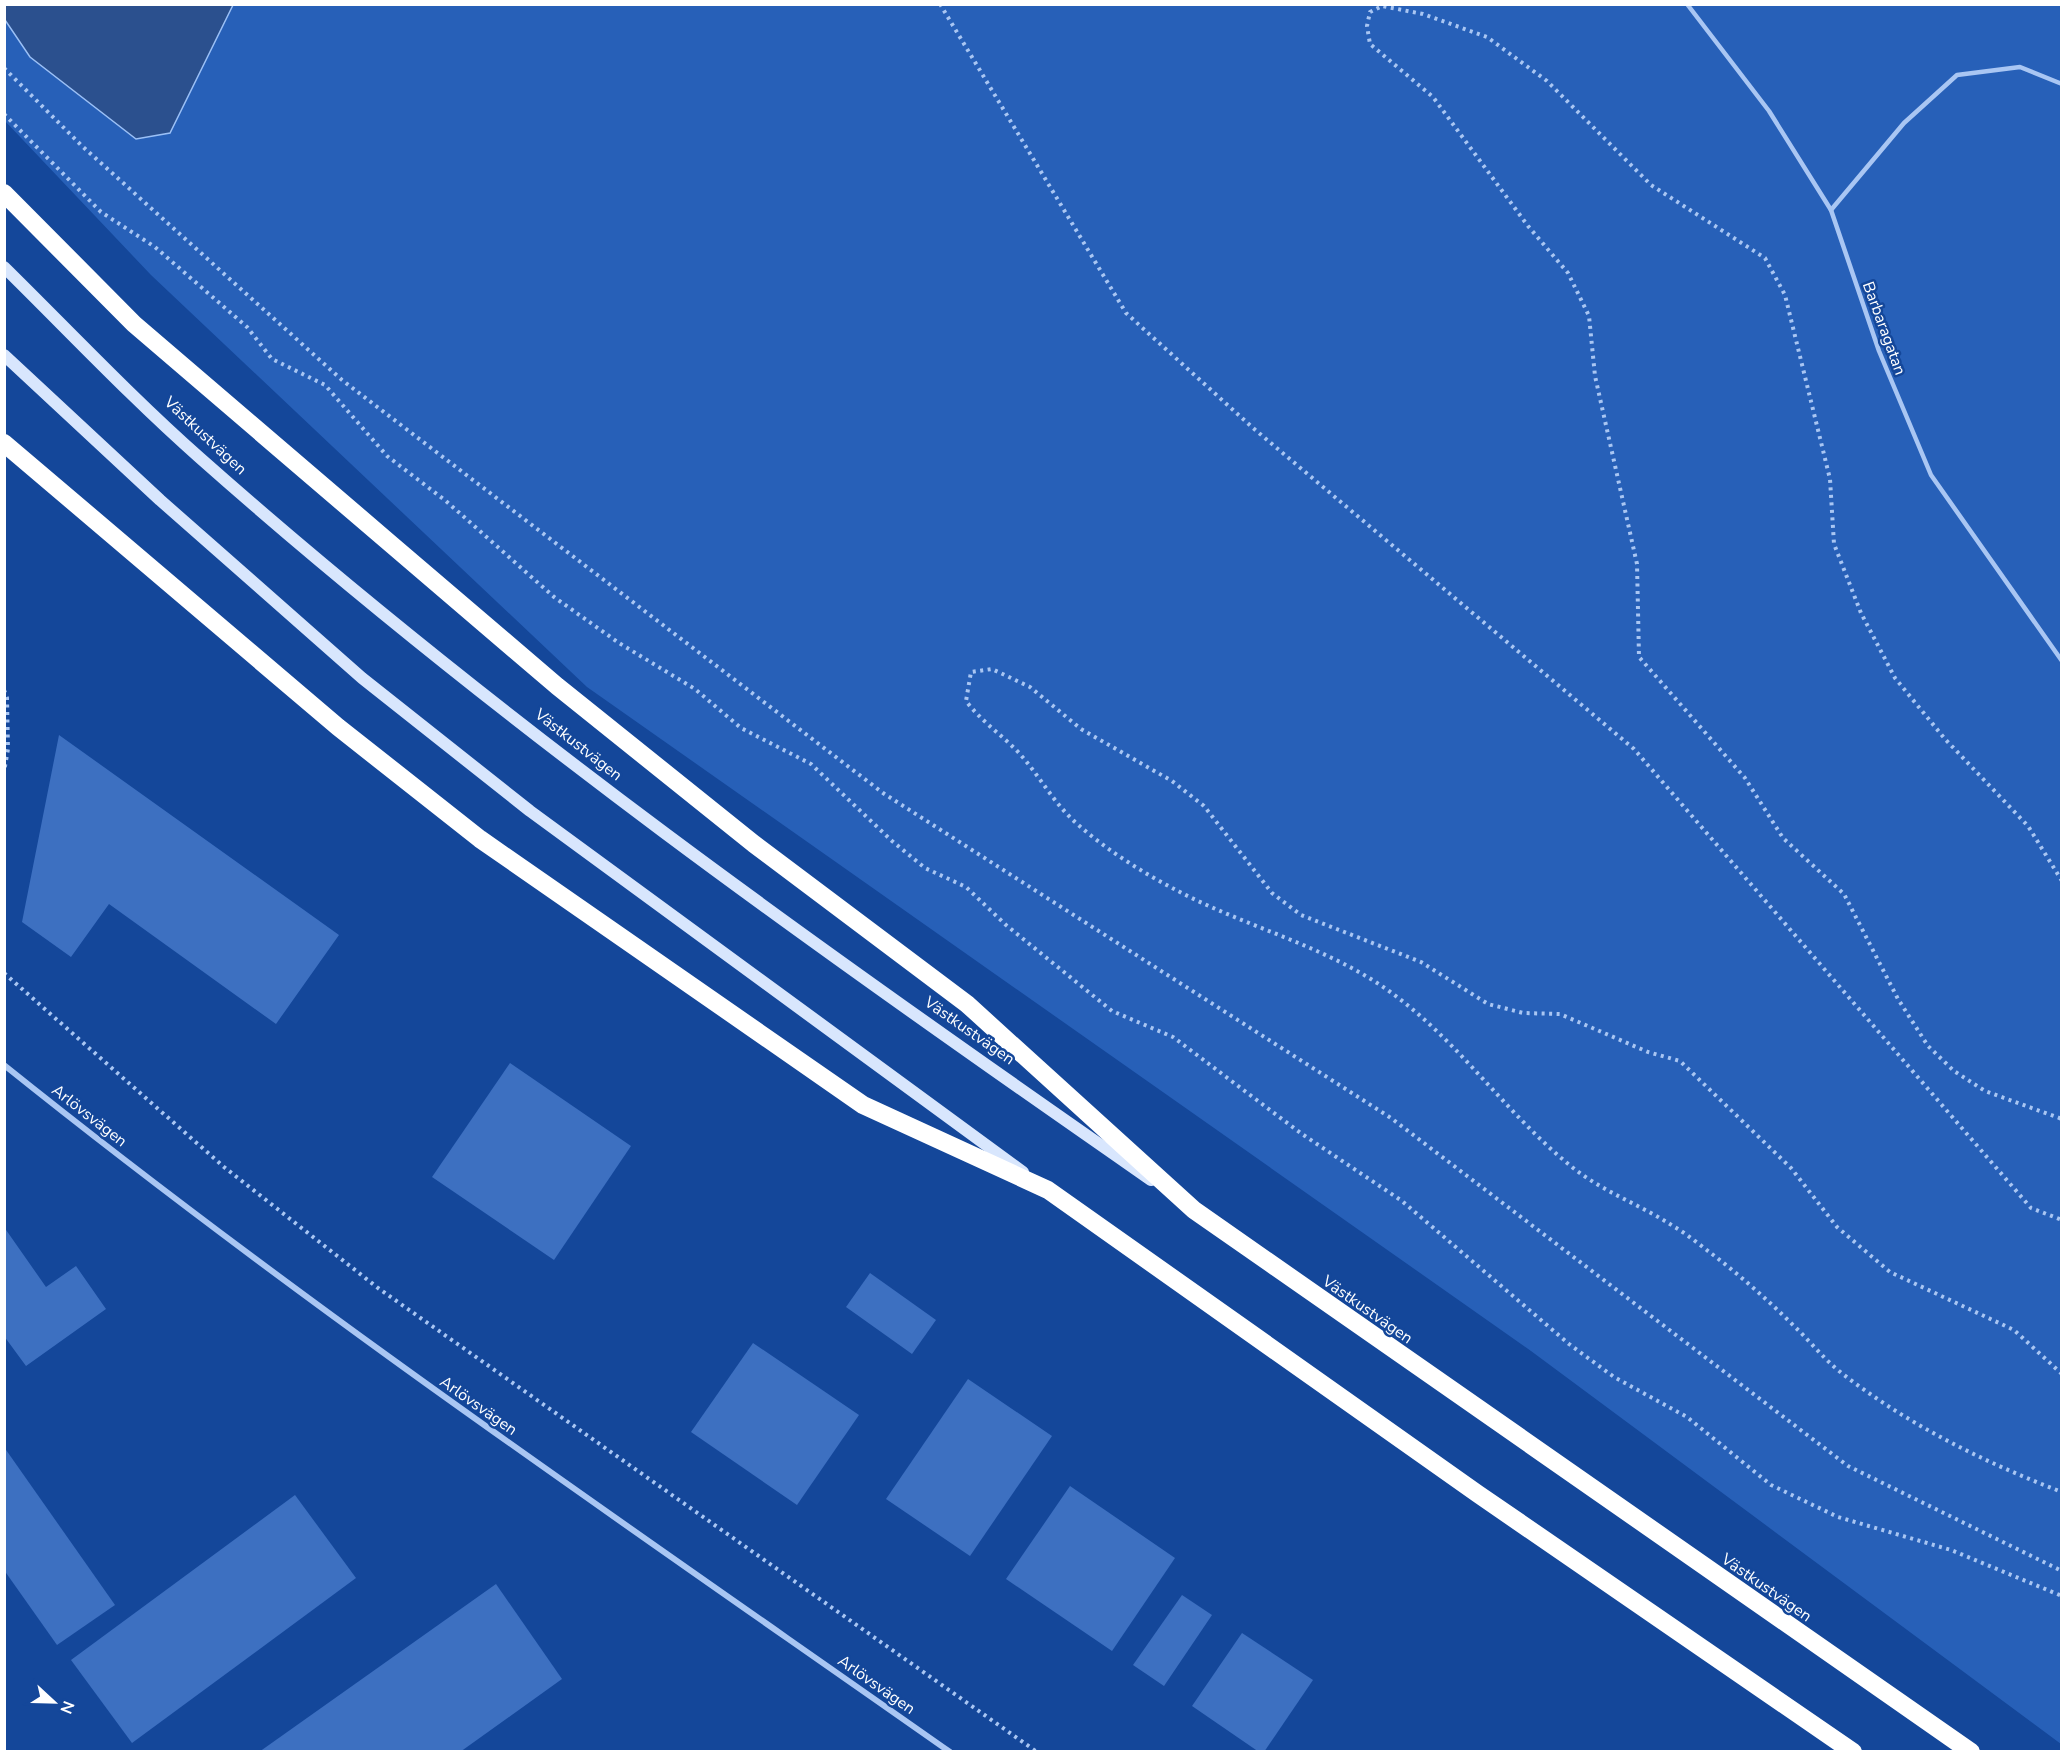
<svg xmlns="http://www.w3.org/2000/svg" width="2066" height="1756" font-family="'Nunito Sans',sans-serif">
<rect width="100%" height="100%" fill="#14479a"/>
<!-- green -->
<path fill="#2760b8" d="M5,5H2061V1744L1531,1351L587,687L151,275L5,121Z"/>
<!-- water -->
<path fill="#2b508e" stroke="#9bc0f6" stroke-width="1.5" d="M4,5L5,4L233,5L170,133L136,139L30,57L5,20Z"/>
<!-- building -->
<g fill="#3d70c1">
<path d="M59,735L339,935L276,1024L109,904L71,957L22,922Z"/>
<path d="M510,1063L631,1146L554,1260L432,1177Z"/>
<path d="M4,1227L46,1287L76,1266L106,1309L26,1366L4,1336Z"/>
<path d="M870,1273L936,1320L912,1354L846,1307Z"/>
<path d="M753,1343L859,1415L797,1505L691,1432Z"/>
<path d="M968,1379L1052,1436L970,1556L886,1499Z"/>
<path d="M4,1447L115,1605L57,1645L4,1570Z"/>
<path d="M1070,1486L1175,1558L1112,1651L1006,1579Z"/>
<path d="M295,1495L356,1578L132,1743L71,1660Z"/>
<path d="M496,1584L562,1679L460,1752H259Z"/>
<path d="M1182,1595L1212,1615L1164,1686L1133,1665Z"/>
<path d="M1242,1633L1313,1680L1264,1752H1259L1192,1706Z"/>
</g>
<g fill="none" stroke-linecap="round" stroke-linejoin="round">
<!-- path -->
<g stroke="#a9c6f3" stroke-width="4" stroke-dasharray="3 4.5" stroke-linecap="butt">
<path d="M940,4L1126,313L1253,428L1634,749L2031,1208L2062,1220"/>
<path d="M4,68L82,146L342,380L883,793L1391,1118L1848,1466L2062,1571"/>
<path d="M4,114L101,212L155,247L247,327L272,359L325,385L387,456L446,501L554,597L619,643L695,689L741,728L811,764L892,841L925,868L966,887L1006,925L1112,1011L1173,1037L1302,1134L1402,1201L1569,1344L1614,1377L1687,1417L1771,1485L1838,1517L1951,1550L2062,1596"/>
<path d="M4,690L7,698L8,749L4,772"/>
<path d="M2062,881L2028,826L1945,739L1895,678L1861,613L1834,544L1830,479L1785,295L1765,258L1651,185L1547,81L1487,37L1423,14L1382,6L1370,12L1367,26L1370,44L1433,97L1528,226L1568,273L1589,316L1595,376L1637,564L1639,657L1745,778L1783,838L1844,894L1898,999L1928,1046L1954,1071L1985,1091L2062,1119"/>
<path d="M4,973L224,1167L378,1288L1037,1752"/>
<path d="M2062,1374L2014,1330L1890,1272L1837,1227L1791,1168L1680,1061L1648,1052L1560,1014L1523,1013L1488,1004L1421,962L1301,915L1272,893L1204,806L1172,781L1081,729L1030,687L992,669L971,672L966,701C981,721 1002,735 1019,753C1039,775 1053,802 1075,822C1105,849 1143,873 1178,891C1246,927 1326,946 1389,991C1459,1041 1506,1114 1572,1167C1603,1192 1641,1205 1673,1226C1687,1234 1700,1245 1712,1254C1742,1277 1769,1301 1795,1327C1810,1341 1823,1358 1839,1371C1905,1423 1983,1462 2062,1492"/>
</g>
<!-- lane -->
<g stroke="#a9c6f3" stroke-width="4.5">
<path d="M1687,4L1769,111L1831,210L1879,351L1931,475L2062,661"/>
<path d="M1831,210L1904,123L1957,75L2020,67L2062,84"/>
</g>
<!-- street -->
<path stroke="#a9c6f3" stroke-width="6" d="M4,1065C308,1309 631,1528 950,1752"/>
<!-- secondary -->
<g stroke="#d8e6fd" stroke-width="12">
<path d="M4,267C69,331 132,398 200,458C498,722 824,953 1151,1180"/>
<path d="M4,355L160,500L362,678L530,811L1023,1172"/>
</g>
<!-- highway -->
<g stroke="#fff" stroke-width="18">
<path d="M4,193L134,324L392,545L557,686L754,844L967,1004L1194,1210L1971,1752"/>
<path d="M4,443L338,727L480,839L863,1105L1048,1190L1478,1494L1853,1752"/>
</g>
</g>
<g text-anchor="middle" stroke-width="5" stroke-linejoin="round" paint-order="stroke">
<!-- street labels -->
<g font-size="16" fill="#fff" stroke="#14479a">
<text transform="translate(1885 328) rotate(70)" y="6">Barbaragatan</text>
<text transform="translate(206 435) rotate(43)" y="6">Västkustvägen</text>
<text transform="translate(579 744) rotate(38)" y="6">Västkustvägen</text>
<text transform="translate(970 1030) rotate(35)" y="6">Västkustvägen</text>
<text transform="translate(90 1115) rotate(38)" y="6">Arlövsvägen</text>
<text transform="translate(1368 1309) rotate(35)" y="6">Västkustvägen</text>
<text transform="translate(479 1405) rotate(35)" y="6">Arlövsvägen</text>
<text transform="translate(1767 1587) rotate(35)" y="6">Västkustvägen</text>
<text transform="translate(877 1684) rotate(35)" y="6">Arlövsvägen</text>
</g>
</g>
<!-- border -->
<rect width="2066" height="1756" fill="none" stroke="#ffffff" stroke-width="12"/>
<!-- north arrow -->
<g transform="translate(54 1702) rotate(112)" stroke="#14479a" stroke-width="4.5" paint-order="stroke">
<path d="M0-4.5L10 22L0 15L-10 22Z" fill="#ffffff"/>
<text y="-9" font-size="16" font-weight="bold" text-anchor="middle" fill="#ffffff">N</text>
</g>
</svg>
